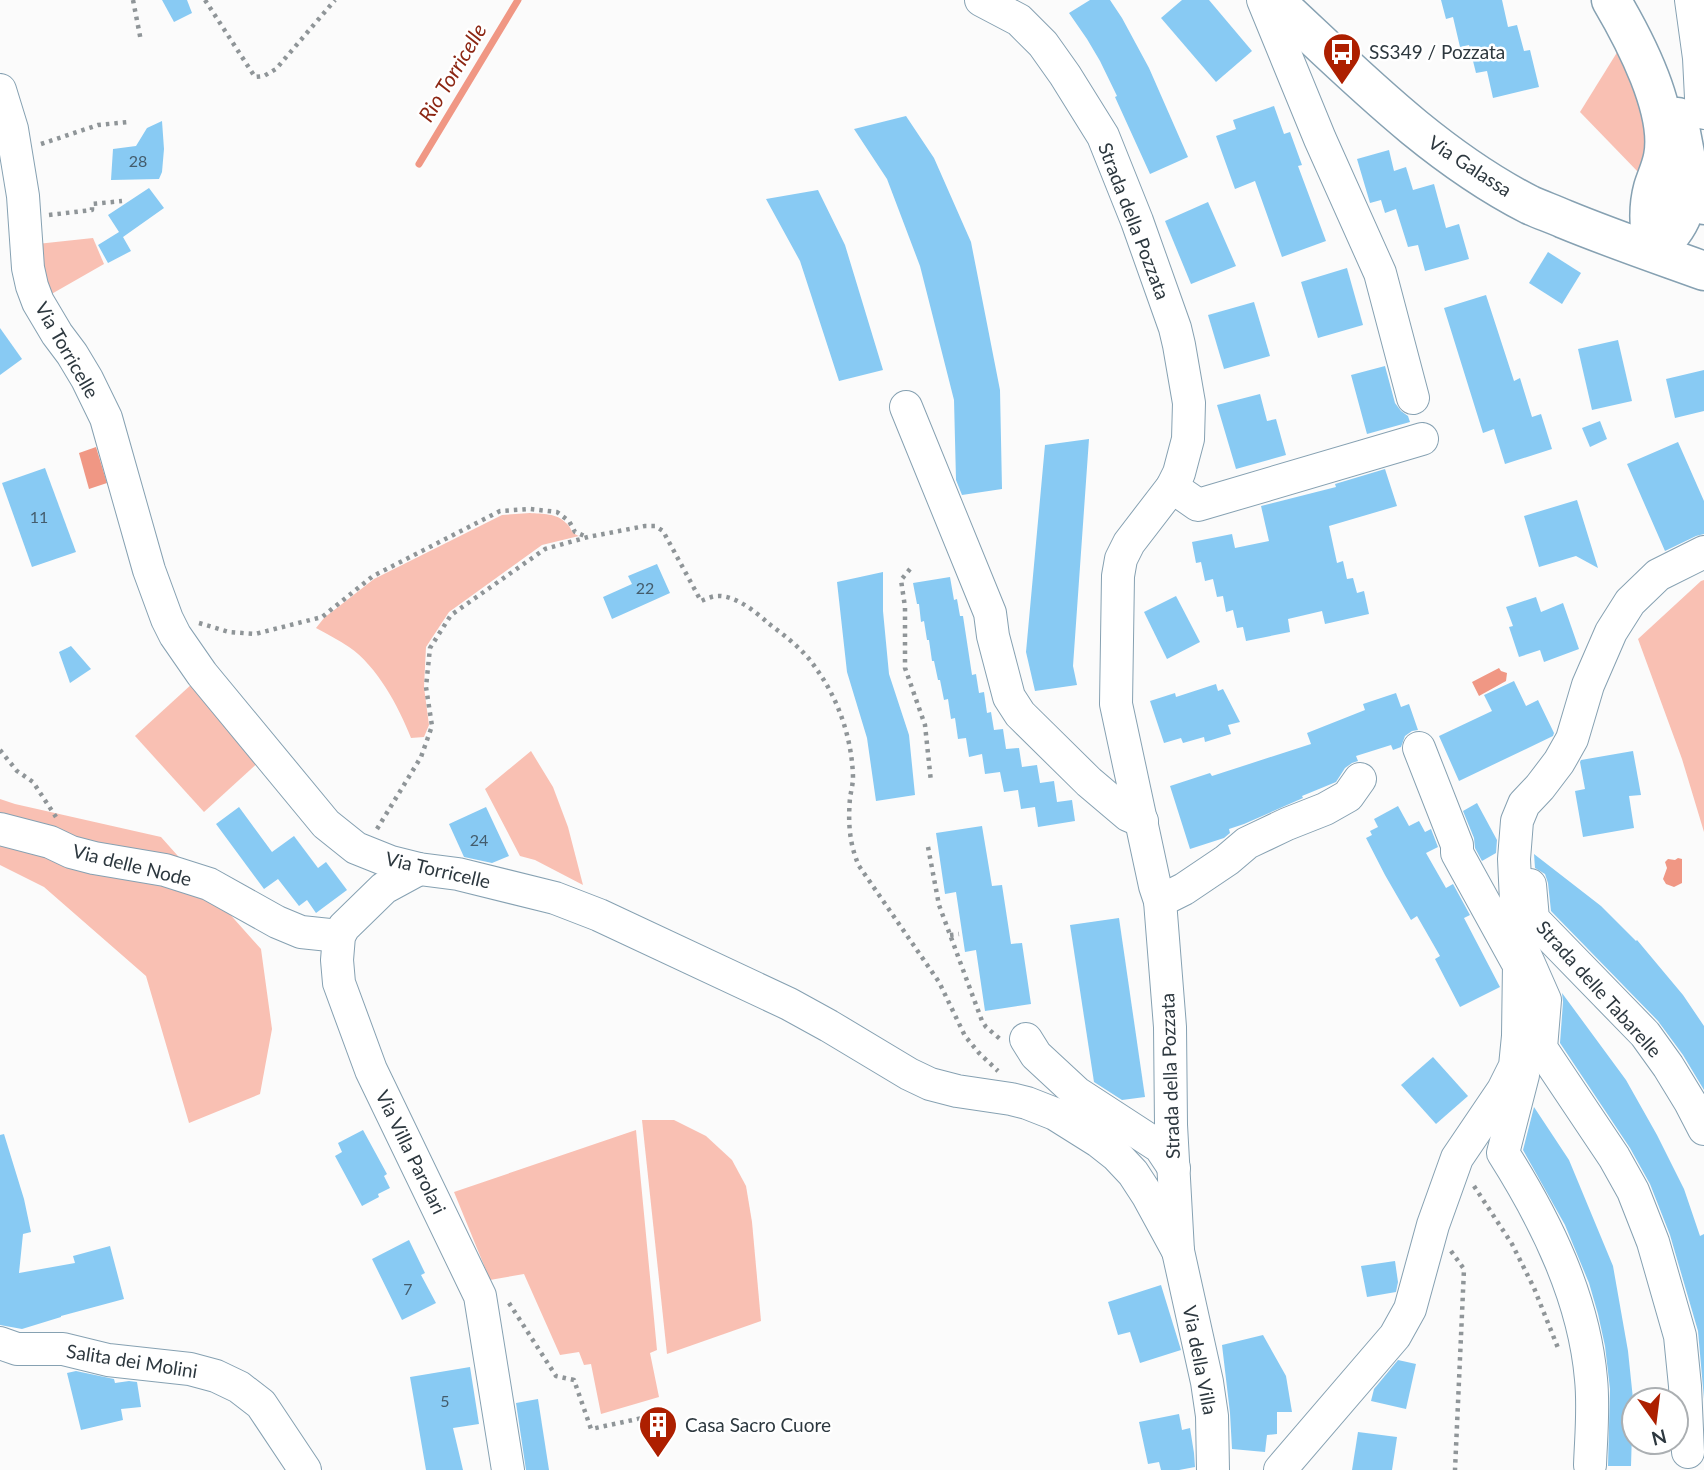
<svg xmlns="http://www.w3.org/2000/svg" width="1704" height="1470" font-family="Lato,sans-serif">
<rect width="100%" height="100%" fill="#fbfbfb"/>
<!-- green -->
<g fill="#f9c0b3">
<path d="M1621,46L1636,84L1649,152L1640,174L1580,112Z"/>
<path d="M93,238L104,264L48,296L37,244Z"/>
<path d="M530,513C542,514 557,513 566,523C573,529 569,532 579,536L542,545L449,612L426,647L424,687L429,725L424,737L411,738C399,707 377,666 349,647C339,640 327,634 316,628L324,618L374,579L502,515Z"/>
<path d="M1704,580V832L1682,759L1638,639L1701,581Z"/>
<path d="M193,683L263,758L204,812L135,736Z"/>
<path d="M531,751L553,787L568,827L583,885L535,860L520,856L485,789Z"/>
<path d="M0,799L15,804L161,837L261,949L272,1029L260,1094L189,1123L146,976L44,887L0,865Z"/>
<path d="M642,1120H674L706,1136L732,1160L746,1186L752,1222L761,1321L667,1354Z"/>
<path d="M636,1130L657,1350L650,1353L659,1397L601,1414L591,1364L584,1365L579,1352L560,1355L524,1274L490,1280L454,1192Z"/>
</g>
<!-- water -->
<g fill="#f09784">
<path d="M96,447L107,483L89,489L79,453Z"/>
<path d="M1499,668L1501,671L1507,673L1506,681L1479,696L1472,682Z"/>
<path d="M1678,858L1682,859V883L1674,887L1666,884L1663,879L1667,868L1665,862L1668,859L1675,860Z"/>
</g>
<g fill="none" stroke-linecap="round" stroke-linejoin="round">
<!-- stream -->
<path stroke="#f09784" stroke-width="7" d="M419,164L518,0"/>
</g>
<!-- building -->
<g fill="#88caf3">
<path d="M162,0H187L192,13L174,22Z"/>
<path d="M1090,0H1110L1122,18L1149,68L1188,157L1150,174L1115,97L1117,96L1100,61L1087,39L1069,13Z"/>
<path d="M1182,0H1209L1252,51L1216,82L1161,18Z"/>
<path d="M1441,0H1502L1508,27L1517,25L1524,51L1530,50L1539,87L1493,98L1487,71L1476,73L1469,45L1460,47L1453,17L1446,19Z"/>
<path d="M1274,106L1284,134L1290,132L1302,165L1298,166L1326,241L1282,257L1255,181L1235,189L1216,136L1236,129L1233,120Z"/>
<path d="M906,116L934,158L971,242L1000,390L1002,489L962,495L956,480L954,400L920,266L887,179L854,129Z"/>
<path d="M162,121L164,149L162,172L159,179L111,180L113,149L136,146L147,128Z"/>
<path d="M1389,150L1394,171L1406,167L1413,190L1434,184L1446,228L1459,224L1469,259L1425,271L1418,245L1408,247L1396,209L1385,213L1381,200L1370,203L1357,159Z"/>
<path d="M149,188L164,208L123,237L131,251L108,263L98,245L119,232L108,215Z"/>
<path d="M818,190L845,245L883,370L839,381L800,261L766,199Z"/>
<path d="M1208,202L1236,266L1191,284L1165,221Z"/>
<path d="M1548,252L1581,273L1562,304L1529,283Z"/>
<path d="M1347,268L1363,325L1318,338L1301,282Z"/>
<path d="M1486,295L1514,381L1520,378L1532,417L1541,414L1552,449L1505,464L1494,429L1483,433L1444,308Z"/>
<path d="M1254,302L1270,356L1224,369L1208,315Z"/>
<path d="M0,328L22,359L0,375Z"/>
<path d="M1618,340L1632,401L1592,410L1578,349Z"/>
<path d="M1385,366L1395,403L1401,411L1408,416L1410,422L1367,434L1351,375Z"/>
<path d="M1704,370V411L1675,418L1666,379Z"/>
<path d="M1260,394L1267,421L1276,419L1286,455L1236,469L1217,405Z"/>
<path d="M1600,421L1607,439L1590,447L1582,428Z"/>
<path d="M1089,439L1073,666L1077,685L1035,691L1026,652L1045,445Z"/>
<path d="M1678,442L1704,501V534L1696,536L1665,551L1627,464Z"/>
<path d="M45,468L76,552L32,567L2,483Z"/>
<path d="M1385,469L1397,506L1329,526L1337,563L1343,561L1347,579L1353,578L1357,593L1364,591L1369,614L1325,624L1322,611L1288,619L1290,632L1246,641L1243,627L1237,628L1233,610L1226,612L1223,596L1217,597L1213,579L1205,581L1201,562L1196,563L1192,542L1232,534L1235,548L1269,541L1261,506L1336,487L1335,484Z"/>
<path d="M1577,500L1598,568L1576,556L1539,567L1524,516Z"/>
<path d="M657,564L670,593L612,619L603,597L632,584L628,576Z"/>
<path d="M883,572V611L889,674L909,735L915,795L876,801L867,738L847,672L837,582Z"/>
<path d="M950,577L954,600L957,599L960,616H963L972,675L976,674L979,693L984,692L987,713L991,712L994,730L1003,729L1006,749L1019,748L1022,767L1037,765L1040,783L1054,781L1057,802L1072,800L1075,821L1038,827L1035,807L1021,809L1018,790L1004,792L1000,772L985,774L982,754L969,757L966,738L958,739L955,718L951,719L948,699L944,700L940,680H938L934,661H932L929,640H927L924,621L921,622L919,604H917L913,583Z"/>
<path d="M1176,596L1200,642L1167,659L1144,612Z"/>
<path d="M1536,597L1541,612L1563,603L1579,649L1544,662L1540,650L1519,657L1509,627L1513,626L1506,607Z"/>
<path d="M71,646L91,669L70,683L59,652Z"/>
<path d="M1514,681L1526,706L1538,700L1554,733L1553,736L1459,781L1439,736L1492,711L1484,695Z"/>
<path d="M1216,684L1218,691L1223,689L1240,722L1228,725L1231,734L1205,742L1204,737L1183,743L1181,738L1164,743L1150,701L1175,693L1176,697Z"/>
<path d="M1396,693L1401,707L1409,704L1418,730L1412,731L1405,736L1401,747L1393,750L1391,745L1356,756L1358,761L1352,763L1345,768L1336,782L1302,796L1303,798L1244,824L1229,829L1230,833L1224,838L1190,849L1170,786L1210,773L1212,776L1311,744L1307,733L1365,710L1363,704Z"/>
<path d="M1633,751L1641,795L1629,796L1634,828L1583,837L1575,791L1585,789L1580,762L1581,760Z"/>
<path d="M1477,803L1497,840L1496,853L1482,861L1475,848L1474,838L1463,811Z"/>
<path d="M1398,806L1409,826L1419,821L1425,832L1431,829L1438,847L1426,853L1446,888L1453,884L1470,915L1464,918L1500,987L1460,1007L1435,959L1440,956L1417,916L1411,920L1385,875L1366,838L1372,835L1370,831L1378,827L1374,819Z"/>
<path d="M239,807L272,852L294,836L318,868L326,862L347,890L316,913L307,900L299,906L278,879L264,889L216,824Z"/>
<path d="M486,807L509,856L492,863L464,857L449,824Z"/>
<path d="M982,826L992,886L1002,885L1011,944L1022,943L1031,1004L985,1011L976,950L965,952L956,892L945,894L936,833Z"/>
<path d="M1534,854L1601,906L1636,941L1637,940L1683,995L1704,1026V1090L1683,1055L1658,1021L1551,911L1548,883L1545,874L1535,868Z"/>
<path d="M1119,918L1145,1097L1122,1100L1094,1082L1070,925Z"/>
<path d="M1562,993L1626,1080L1657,1135L1684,1189L1700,1236L1704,1234V1399L1698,1331L1670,1235L1650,1184L1630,1148L1560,1043L1563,1002Z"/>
<path d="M1433,1057L1468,1096L1436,1124L1401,1085Z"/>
<path d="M1534,1107L1569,1160L1613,1266L1628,1351L1633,1399L1631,1466H1608L1610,1389L1605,1346L1598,1314L1589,1283L1565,1225L1523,1150Z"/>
<path d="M363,1130L387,1174L384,1176L390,1188L378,1194L379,1197L362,1206L335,1156L342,1152L338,1143Z"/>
<path d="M4,1134L24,1199L31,1232L23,1234L19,1273L75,1263L73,1256L110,1246L124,1299L61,1316V1317L22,1329L0,1325V1135Z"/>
<path d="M409,1240L425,1273L421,1275L436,1303L402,1320L372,1259Z"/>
<path d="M1395,1261L1398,1282L1396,1292L1367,1297L1361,1266Z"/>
<path d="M1161,1285L1181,1350L1140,1363L1130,1332L1118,1335L1108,1302Z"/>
<path d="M1263,1335L1286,1376L1292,1412H1277V1434L1267,1435L1265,1452L1232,1449L1230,1413L1222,1345Z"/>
<path d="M1398,1360L1416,1364L1406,1409L1371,1401L1374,1389Z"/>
<path d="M470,1367L479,1424L453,1428L463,1470H426L410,1377Z"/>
<path d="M76,1371L114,1379L115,1383L129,1381L137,1382L141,1407L121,1409L123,1420L81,1430L67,1373Z"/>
<path d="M538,1399L549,1470H526L516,1403Z"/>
<path d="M1179,1414L1182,1430L1190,1428L1194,1453L1195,1467L1179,1470H1161L1159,1462L1148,1464L1139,1422Z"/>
<path d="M1358,1432L1397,1437L1392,1470H1352Z"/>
</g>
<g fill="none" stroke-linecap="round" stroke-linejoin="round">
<defs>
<g id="minor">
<path d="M981,0L1019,20L1043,44L1065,75L1103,136L1137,221L1175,328L1179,345L1189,403L1188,439L1179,473L1172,487L1129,543L1121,559L1118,576L1116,704L1155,886L1160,901L1170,1027L1171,1125L1178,1251L1207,1382L1212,1416L1213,1470"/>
<path d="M1263,0L1320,139L1380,273L1413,398"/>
<path d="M1691,0L1699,58L1701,98L1704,113"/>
<path d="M0,90L12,129L23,196L28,268L32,286L38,302L57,334L72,354L87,379L106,418L149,570L167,619L175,635L202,674L326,824L356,848L391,862L419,869L458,874L555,898L599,915L789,1004L829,1026L909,1074L930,1084L957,1091L1011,1099L1027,1103L1055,1114L1098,1141L1117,1156L1133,1173L1148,1196L1178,1251"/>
<path d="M906,407L990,613L993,636L1009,697L1020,714L1089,782L1128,815L1142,821"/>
<path d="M1172,487L1198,505L1422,439"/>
<path d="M1419,748L1457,845V853L1516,960"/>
<path d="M0,829L50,842L71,852L94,858L165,870L209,884L277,922L301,932L339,936"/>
<path d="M419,869L384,888L344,927L339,936L337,960L339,983L371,1070L480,1296L508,1470"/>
<path d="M1530,885L1533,919L1645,1034L1668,1066L1690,1102L1704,1129"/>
<path d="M1160,901L1184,889L1227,860L1247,843L1287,824L1325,809L1348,796L1360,779"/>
<path d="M1523,950L1545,1000L1541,1048L1614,1157L1633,1191L1653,1242L1680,1336L1685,1386L1688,1452"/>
<path d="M1026,1039L1036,1055L1077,1093L1160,1147L1174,1168"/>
<path d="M1523,1075L1503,1153C1546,1221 1584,1298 1591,1379C1594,1408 1591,1437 1590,1465"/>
<path d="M0,1343L17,1349H63L108,1360L190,1369L216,1376L239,1387L261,1404L305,1470"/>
<path d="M1280,1470L1395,1336L1410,1309L1433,1225L1457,1158L1503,1090L1515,1066L1518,1036L1519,964L1514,859L1517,821L1524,804L1540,787L1559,762L1572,739L1588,685L1611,632L1630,602L1658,575L1704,552"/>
</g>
<g id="major">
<path d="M1274,0C1354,74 1432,155 1530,205C1541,210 1553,214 1564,219C1610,238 1657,254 1704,271"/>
<path d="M1611,0C1634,39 1672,111 1663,157C1661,168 1656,178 1653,188C1647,210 1649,231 1654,252"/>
<path d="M1678,117L1687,164L1704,205"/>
<path d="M1654,252C1685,222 1688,209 1687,167"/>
</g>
</defs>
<!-- minor casing -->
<use href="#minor" stroke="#86a1b2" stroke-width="34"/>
<!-- major casing -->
<use href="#major" stroke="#86a1b2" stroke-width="41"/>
<!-- path -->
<g stroke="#8f9598" stroke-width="4.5" stroke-dasharray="3.5 5" stroke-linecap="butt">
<path d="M133,0L141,41"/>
<path d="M205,0L255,77L264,76L276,69L335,0"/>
<path d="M41,144L98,125L128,122"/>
<path d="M49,215L92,210V204L122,201"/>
<path d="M910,569L901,580L905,607V668L925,725L931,782"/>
<path d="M199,623L229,632L255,634L322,617L373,576L500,511L530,509L557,512L569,521L575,532L587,537"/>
<path d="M0,750L17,771L33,782L56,817"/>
<path d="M377,829L421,757L432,726L426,687L430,648L451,615L545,549L588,537L645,526H655L663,531L701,601C706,599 712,596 717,596C735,595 756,612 768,623C785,636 803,649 815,667C838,698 852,738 853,777C853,784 851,791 850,798C848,822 849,843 859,866L939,982L965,1036L979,1053L998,1071"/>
<path d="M928,847L939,905L982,1021L986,1027L1000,1039"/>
<path d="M950,935L959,934"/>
<path d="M1474,1186L1512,1244L1534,1288L1558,1348"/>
<path d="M1451,1251L1464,1269L1455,1470"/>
<path d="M509,1303L556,1376L574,1380L591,1429L656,1415"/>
</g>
<!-- minor -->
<use href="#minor" stroke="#fff" stroke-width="32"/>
<!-- major -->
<use href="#major" stroke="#fff" stroke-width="38"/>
</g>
<!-- icons -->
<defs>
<symbol id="bus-pin" viewBox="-11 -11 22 30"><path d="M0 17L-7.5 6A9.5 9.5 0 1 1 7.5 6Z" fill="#ad1f00" stroke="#fff"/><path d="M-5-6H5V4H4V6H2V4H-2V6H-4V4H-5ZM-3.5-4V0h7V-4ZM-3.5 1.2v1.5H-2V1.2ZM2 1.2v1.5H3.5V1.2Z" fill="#fff"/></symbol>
<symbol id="building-pin" viewBox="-11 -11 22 30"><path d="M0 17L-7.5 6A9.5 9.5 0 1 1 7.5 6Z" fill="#ad1f00" stroke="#fff"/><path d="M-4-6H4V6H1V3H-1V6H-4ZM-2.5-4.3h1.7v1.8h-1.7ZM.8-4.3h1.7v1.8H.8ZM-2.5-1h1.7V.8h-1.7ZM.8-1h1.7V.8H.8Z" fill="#fff"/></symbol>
</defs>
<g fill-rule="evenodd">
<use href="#bus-pin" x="1320" y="30" width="44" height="60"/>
<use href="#building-pin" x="636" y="1403" width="44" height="60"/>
</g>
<g text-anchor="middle" stroke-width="5" stroke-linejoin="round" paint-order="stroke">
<!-- number labels -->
<g font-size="16" fill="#445c6c">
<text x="138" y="167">28</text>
<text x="39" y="523">11</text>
<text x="645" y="594">22</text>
<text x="479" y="846">24</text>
<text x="408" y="1295">7</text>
<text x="445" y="1407">5</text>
</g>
<!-- poi labels -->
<g font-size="19" fill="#2d383f" stroke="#fff" text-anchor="start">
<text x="1369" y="59">SS349 / Pozzata</text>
<text x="685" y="1432">Casa Sacro Cuore</text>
</g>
<!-- street labels -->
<g font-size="19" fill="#2d383f" stroke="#fff">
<text transform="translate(1470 166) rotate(33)" y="7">Via Galassa</text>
<text transform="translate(1134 221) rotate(69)" y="7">Strada della Pozzata</text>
<text transform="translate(67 350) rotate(60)" y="7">Via Torricelle</text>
<text transform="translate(132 865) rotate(14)" y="7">Via delle Node</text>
<text transform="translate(438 870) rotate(13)" y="7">Via Torricelle</text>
<text transform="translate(1599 989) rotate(48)" y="7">Strada delle Tabarelle</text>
<text transform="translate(1170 1076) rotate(-92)" y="7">Strada della Pozzata</text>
<text transform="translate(411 1152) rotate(64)" y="7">Via Villa Parolari</text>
<text transform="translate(1200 1360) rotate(79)" y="7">Via della Villa</text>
<text transform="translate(132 1361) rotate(9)" y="7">Salita dei Molini</text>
</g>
<!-- water labels -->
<g font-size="21" font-style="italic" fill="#8c2613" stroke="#fff">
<text transform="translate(453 73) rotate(-59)" y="7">Rio Torricelle</text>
</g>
</g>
<!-- north arrow -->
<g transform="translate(1655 1421) rotate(166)"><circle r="33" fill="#ffffff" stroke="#abafb2" stroke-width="2"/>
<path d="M0-5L12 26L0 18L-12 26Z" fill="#ad1f00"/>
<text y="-10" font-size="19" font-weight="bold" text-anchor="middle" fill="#2d383f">N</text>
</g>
</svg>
